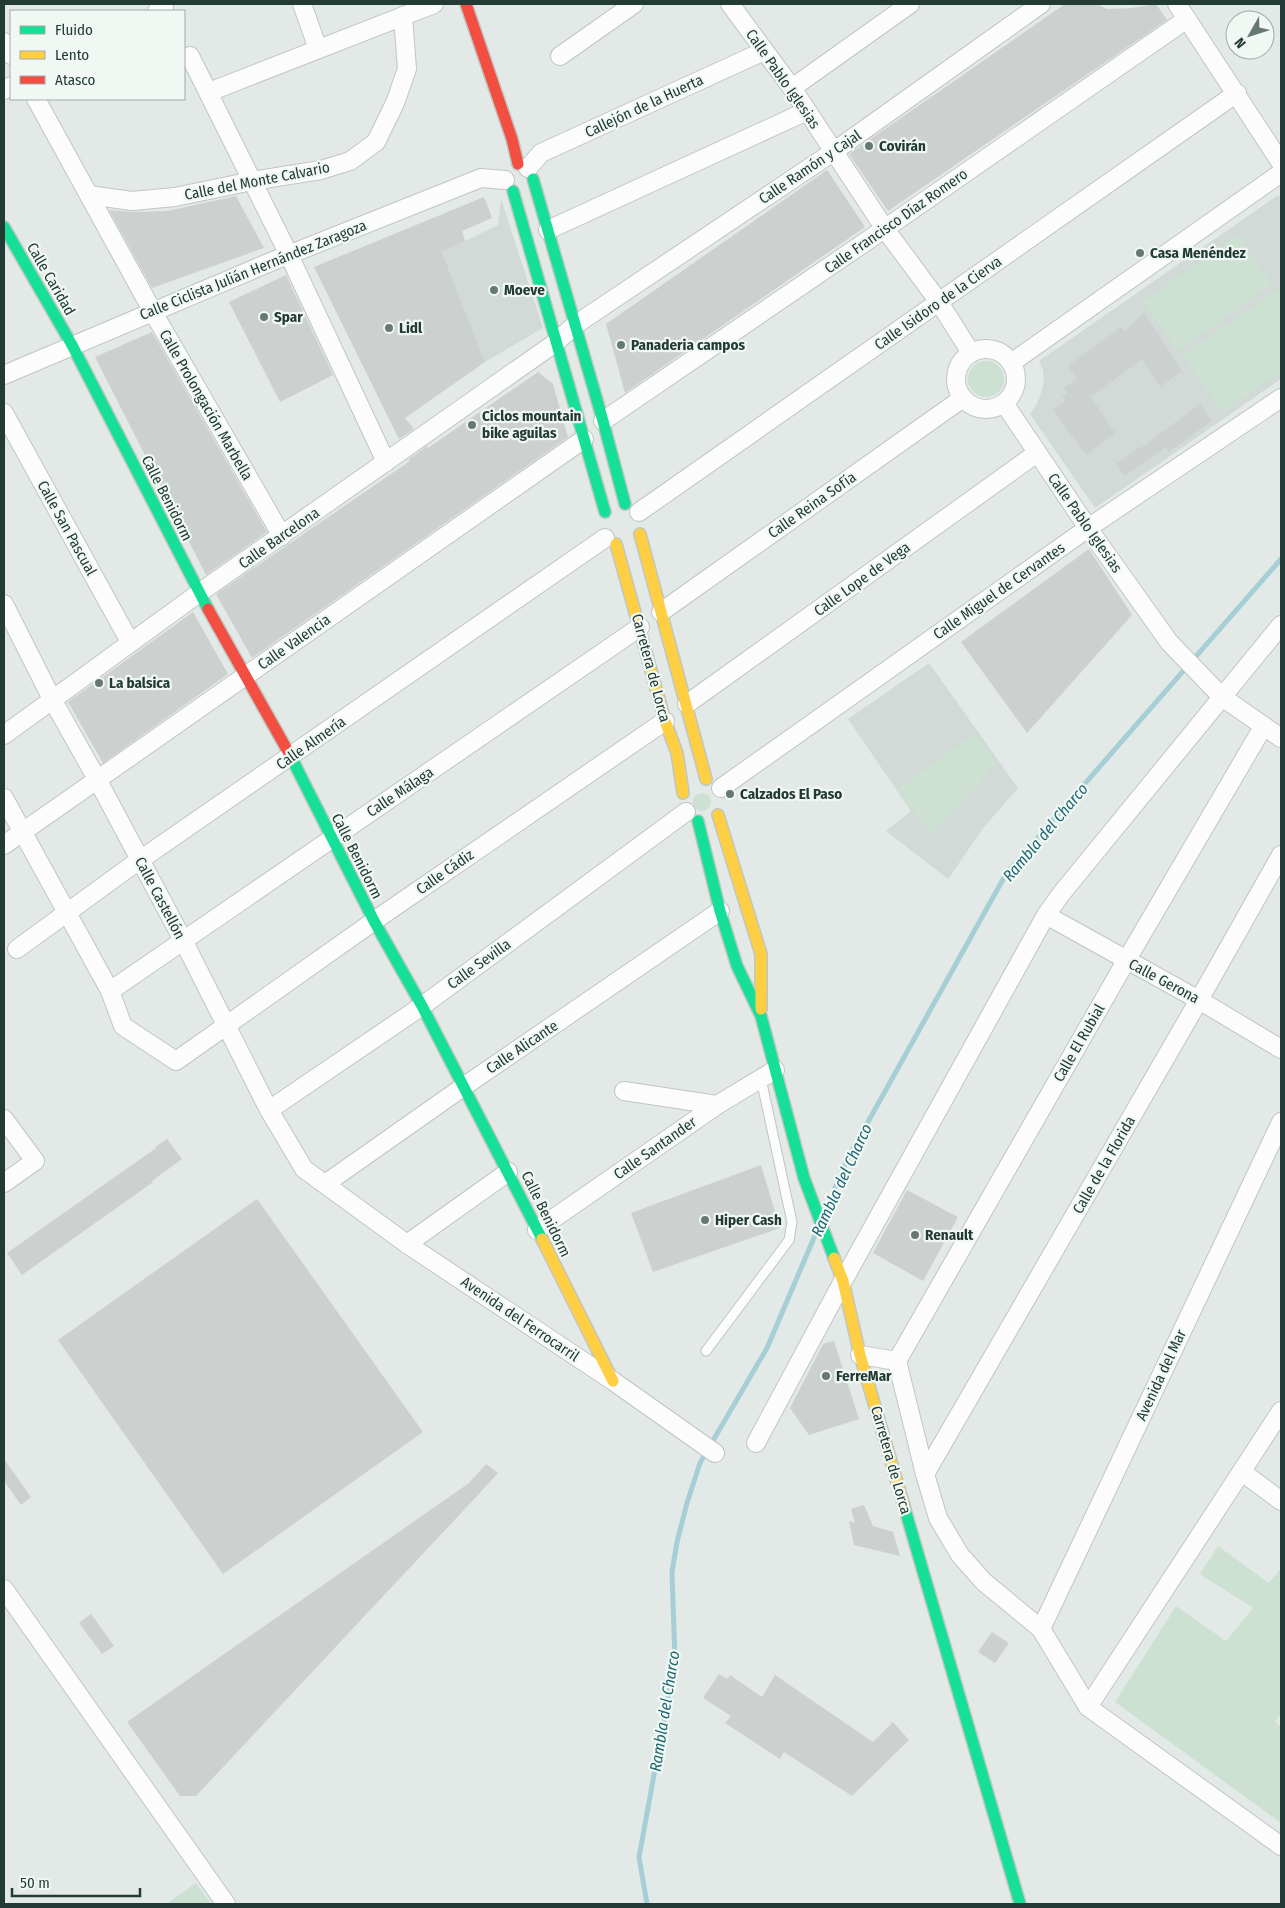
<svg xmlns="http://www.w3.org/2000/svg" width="1285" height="1908" font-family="'Fira Sans Condensed',sans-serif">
<rect width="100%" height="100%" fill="#e3e9e6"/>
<!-- built -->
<g fill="#d1dad6">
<path d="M1278,195L1281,199V379L1095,508L1030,414L1035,407L1040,396L1044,382L1043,370L1039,361Z"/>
<path d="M501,199L543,328L485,362L442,252L498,225Z"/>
<path d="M929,663L1018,788L984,827L948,879L886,831L911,811L848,719Z"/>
</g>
<!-- green -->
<g fill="#cde1d3">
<path d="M1238,235L1272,284L1178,351L1143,302Z"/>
<path d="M1279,289L1281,293V372L1222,412L1183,355Z"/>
<circle cx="986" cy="379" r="18"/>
<path d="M975,733L997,763L932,835L897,790Z"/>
<circle cx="702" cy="802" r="9"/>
<path d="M1218,1546L1269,1583L1281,1568V1713L1275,1722L1281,1727V1823L1115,1702L1176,1606L1226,1641L1253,1608L1200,1574Z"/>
<path d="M196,1883L211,1904H166Z"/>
</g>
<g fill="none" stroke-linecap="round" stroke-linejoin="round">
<!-- stream -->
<g stroke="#a5cfd4" stroke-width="5">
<path d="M825,1211L849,1156L1006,874L1281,559"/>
<path d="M647,1904L639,1857L675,1660L672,1572L677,1542L687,1503L700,1463L767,1348L816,1233"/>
</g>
</g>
<!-- building -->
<g fill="#ccd1cf">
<path d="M1065,4H1097L1107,9L1132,8L1156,4L1167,20L888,211L849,154Z"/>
<path d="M827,170L865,227L625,393L606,324Z"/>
<path d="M236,196L264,248L152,288L109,210L133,212L167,211Z"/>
<path d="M484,197L492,218L462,231L465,241L442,252L485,362L405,418L414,429L399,439L314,267Z"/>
<path d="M286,275L333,375L280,402L229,302Z"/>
<path d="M1144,312L1182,371L1160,387L1142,359L1091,397L1115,433L1086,455L1053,410L1066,401L1062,396L1067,393L1064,388L1077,379L1068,366L1121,327L1125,332Z"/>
<path d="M152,332L267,532L206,575L95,357Z"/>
<path d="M538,372L553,384L568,437L252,658L216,594L410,461L409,459L427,446L428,448Z"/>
<path d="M1200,404L1212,421L1169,452L1166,447L1125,476L1116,464L1140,447L1141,448Z"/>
<path d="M1089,549L1132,615L1027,733L961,642Z"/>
<path d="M193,612L228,674L103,763L68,702Z"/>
<path d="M167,1139L182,1159L152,1181L153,1182L22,1275L7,1253L156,1148L155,1147Z"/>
<path d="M761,1165L780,1228L653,1272L631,1213Z"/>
<path d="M907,1190L958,1217L923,1281L873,1253Z"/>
<path d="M257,1199L423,1432L223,1574L58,1340Z"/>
<path d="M834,1341L859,1419L809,1435L790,1408L823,1344Z"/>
<path d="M4,1459L31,1497L21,1505L4,1481Z"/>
<path d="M486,1464L498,1473L477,1496L196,1796H180L127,1722L469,1483Z"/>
<path d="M864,1505L873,1526L893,1532L900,1556L854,1545L849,1521L855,1523L851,1509Z"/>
<path d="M91,1614L114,1646L102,1654L79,1623Z"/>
<path d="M992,1632L1009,1643L995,1663L978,1652Z"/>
<path d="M719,1674L727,1679L730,1675L762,1697L775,1675L873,1742L893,1722L909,1740L852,1796L784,1752L780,1759L725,1723L731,1716L703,1698Z"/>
</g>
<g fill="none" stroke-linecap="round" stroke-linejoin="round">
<defs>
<path id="lane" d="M706,1351L789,1240L792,1222L761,1079"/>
<g id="street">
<path d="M302,4L318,49"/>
<path d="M730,4L792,88L885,229L939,302L971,353"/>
<path d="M1177,4L1281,163"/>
<path d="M157,11L164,8L163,4"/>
<path d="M4,42L11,55"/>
<path d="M190,56L289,255L386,462"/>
<path d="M560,56L634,4"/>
<path d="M792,88L910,4"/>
<path d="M4,90L11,86"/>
<path d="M209,92L434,4"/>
<path d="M36,99L153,312L282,536"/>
<path d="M528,168L541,153L764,51"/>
<path d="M89,195L132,201L175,197L252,181L321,170L350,161L376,142L395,103L407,69L403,16"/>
<path d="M548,230L807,111"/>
<circle cx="986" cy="379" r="30"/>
<path d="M1011,363L1281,173"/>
<path d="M4,375L273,261L481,178L505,180"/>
<path d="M1004,403L1088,528L1169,642L1222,697L1281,738"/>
<path d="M4,413L130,642"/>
<path d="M603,421L896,221L1187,19"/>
<path d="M639,512L1237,93"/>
<path d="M4,604L52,699L97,779L184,942L269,1110L304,1169L407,1244L613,1381L715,1453"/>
<path d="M661,612L963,398"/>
<path d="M687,704L1037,453"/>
<path d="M4,735L199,593L518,369L555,343L575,325L833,152L1041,4"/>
<path d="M721,788L1088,528L1281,398"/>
<path d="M4,798L110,991L123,1026L176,1061L384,914L665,721"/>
<path d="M4,845L584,439"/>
<path d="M1046,915L1199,1000L1281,1049"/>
<path d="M17,949L127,869L605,538"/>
<path d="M110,991L640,627"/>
<path d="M624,1091L717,1105"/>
<path d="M269,1110L422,1006L686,812"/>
<path d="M4,1119L35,1161L4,1183"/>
<path d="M325,1184L463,1087L720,911"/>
<path d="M537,1230L717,1105L775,1070"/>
<path d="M407,1244L508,1172"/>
<path d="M860,1355L897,1361"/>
<path d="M897,1361L1126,961L1263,727"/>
<path d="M897,1361L925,1474L938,1518L960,1555L984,1582L1041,1629L1088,1707L1281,1846"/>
<path d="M756,1443L843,1281L1046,915L1061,894L1281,625"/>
<path d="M1242,1472L1281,1501"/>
<path d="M925,1474L1199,1000L1281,855"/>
<path d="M4,1589L226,1904"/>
<path d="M1041,1629L1281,1122"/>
<path d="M1088,1707L1281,1411"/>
</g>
<g id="fast">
<path d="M533,179L603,421L625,504"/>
<path d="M513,191L605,512"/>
<path d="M4,227L72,345L208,609"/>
<path d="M290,755L374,921L422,1006L542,1239"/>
<path d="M698,821L720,911L737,966L761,1016L804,1178L834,1258"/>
<path d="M904,1506L1020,1904"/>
</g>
<g id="slow">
<path d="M640,534L706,779"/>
<path d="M616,544L665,721L677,753L683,793"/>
<path d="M718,815L761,954V1009"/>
<path d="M542,1239L613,1381"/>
<path d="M834,1258L843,1281L860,1355L904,1506"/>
</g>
<g id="jam">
<path d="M466,4L512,139L518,164"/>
<path d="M208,609L290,755"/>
</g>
</defs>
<!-- lane casing -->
<use href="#lane" stroke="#c0c6c3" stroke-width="11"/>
<!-- street casing -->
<use href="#street" stroke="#c0c6c3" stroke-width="20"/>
<!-- fast casing -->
<use href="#fast" stroke="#bfc6c3" stroke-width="14"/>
<!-- slow casing -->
<use href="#slow" stroke="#bfc6c3" stroke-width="14"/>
<!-- jam casing -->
<use href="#jam" stroke="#bfc6c3" stroke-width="14"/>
<!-- lane -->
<use href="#lane" stroke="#fbfcfb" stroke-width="9"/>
<!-- street -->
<use href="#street" stroke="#fbfcfb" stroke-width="18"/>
<!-- fast -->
<use href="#fast" stroke="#16e098" stroke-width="11"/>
<!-- slow -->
<use href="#slow" stroke="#ffcf43" stroke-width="11"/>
<!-- jam -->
<use href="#jam" stroke="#f24e42" stroke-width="11"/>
</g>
<!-- markers -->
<g fill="#667872" stroke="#f1f8f4" stroke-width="2">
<circle cx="869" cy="146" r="5"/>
<circle cx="1140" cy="253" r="5"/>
<circle cx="494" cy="290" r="5"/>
<circle cx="264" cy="317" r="5"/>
<circle cx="389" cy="328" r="5"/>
<circle cx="621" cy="345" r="5"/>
<circle cx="472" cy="425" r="5"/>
<circle cx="99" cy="683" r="5"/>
<circle cx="730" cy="794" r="5"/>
<circle cx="705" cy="1220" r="5"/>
<circle cx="915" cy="1235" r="5"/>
<circle cx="826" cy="1376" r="5"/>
</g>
<g text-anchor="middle" stroke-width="4.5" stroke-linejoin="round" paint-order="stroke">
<!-- street labels -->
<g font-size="15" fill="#223b34" stroke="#f1f8f4">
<text transform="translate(783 79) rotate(55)" y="5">Calle Pablo Iglesias</text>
<text transform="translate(644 106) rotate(-25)" y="5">Callejón de la Huerta</text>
<text transform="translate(810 167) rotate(-34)" y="5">Calle Ramón y Cajal</text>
<text transform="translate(257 181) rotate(-11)" y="5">Calle del Monte Calvario</text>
<text transform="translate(896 221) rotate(-35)" y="5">Calle Francisco Díaz Romero</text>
<text transform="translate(253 270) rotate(-22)" y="5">Calle Ciclista Julián Hernández Zaragoza</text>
<text transform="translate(51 279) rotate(60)" y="5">Calle Caridad</text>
<text transform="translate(938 303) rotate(-35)" y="5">Calle Isidoro de la Cierva</text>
<text transform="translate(206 405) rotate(60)" y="5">Calle Prolongación Marbella</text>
<text transform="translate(167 498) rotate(63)" y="5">Calle Benidorm</text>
<text transform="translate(812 505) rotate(-35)" y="5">Calle Reina Sofía</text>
<text transform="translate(1085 523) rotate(55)" y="5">Calle Pablo Iglesias</text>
<text transform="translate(67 528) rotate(61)" y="5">Calle San Pascual</text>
<text transform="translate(279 538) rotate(-35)" y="5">Calle Barcelona</text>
<text transform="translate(862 579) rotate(-36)" y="5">Calle Lope de Vega</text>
<text transform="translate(999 591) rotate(-35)" y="5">Calle Miguel de Cervantes</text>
<text transform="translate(294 642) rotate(-35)" y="5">Calle Valencia</text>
<text transform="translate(651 668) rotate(75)" y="5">Carretera de Lorca</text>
<text transform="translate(311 743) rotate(-35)" y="5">Calle Almería</text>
<text transform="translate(400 792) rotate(-34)" y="5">Calle Málaga</text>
<text transform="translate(357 856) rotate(63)" y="5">Calle Benidorm</text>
<text transform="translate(445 872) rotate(-35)" y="5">Calle Cádiz</text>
<text transform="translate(160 898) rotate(62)" y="5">Calle Castellón</text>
<text transform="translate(479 964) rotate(-36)" y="5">Calle Sevilla</text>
<text transform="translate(1164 981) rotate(28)" y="5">Calle Gerona</text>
<text transform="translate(1079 1043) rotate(-60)" y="5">Calle El Rubial</text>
<text transform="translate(522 1047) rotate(-34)" y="5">Calle Alicante</text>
<text transform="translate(655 1148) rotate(-35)" y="5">Calle Santander</text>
<text transform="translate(1104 1165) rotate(-60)" y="5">Calle de la Florida</text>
<text transform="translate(546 1214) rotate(64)" y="5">Calle Benidorm</text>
<text transform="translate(520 1319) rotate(34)" y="5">Avenida del Ferrocarril</text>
<text transform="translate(1161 1375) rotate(-65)" y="5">Avenida del Mar</text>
<text transform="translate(891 1460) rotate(74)" y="5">Carretera de Lorca</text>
</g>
<!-- poi labels -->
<g font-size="15" font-weight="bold" fill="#223b34" stroke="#f1f8f4" text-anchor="start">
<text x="879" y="151">Covirán</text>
<text x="1150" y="258">Casa Menéndez</text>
<text x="504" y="295">Moeve</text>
<text x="274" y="322">Spar</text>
<text x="399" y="333">Lidl</text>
<text x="631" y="350">Panaderia campos</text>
<text x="482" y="421">Ciclos mountain<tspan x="482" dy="17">bike aguilas</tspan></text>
<text x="109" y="688">La balsica</text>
<text x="740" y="799">Calzados El Paso</text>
<text x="715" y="1225">Hiper Cash</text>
<text x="925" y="1240">Renault</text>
<text x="836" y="1381">FerreMar</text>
</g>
<!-- water labels -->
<g font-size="16" font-style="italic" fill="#1f6673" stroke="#f1f8f4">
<text transform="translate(1045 832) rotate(-50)" y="6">Rambla del Charco</text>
<text transform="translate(841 1180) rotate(-65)" y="6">Rambla del Charco</text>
<text transform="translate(664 1711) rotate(-81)" y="6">Rambla del Charco</text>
</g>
</g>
<!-- border -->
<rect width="1285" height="1908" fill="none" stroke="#223b34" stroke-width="10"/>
<!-- legend -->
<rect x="10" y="10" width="175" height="90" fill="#f1f8f4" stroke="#9eaca7"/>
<rect x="20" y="26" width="25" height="8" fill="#16e098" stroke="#9eaca7"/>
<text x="55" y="35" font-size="15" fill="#223b34">Fluido</text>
<rect x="20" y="51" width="25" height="8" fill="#ffcf43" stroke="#9eaca7"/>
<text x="55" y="60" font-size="15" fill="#223b34">Lento</text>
<rect x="20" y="76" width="25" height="8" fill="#f24e42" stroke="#9eaca7"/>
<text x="55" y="85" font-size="15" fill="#223b34">Atasco</text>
<!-- north arrow -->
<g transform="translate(1250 35) rotate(231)"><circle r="24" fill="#f1f8f4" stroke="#9eaca7"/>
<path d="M0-4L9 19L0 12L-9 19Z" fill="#667872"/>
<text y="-8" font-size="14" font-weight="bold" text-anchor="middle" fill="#223b34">N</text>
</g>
<!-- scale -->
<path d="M12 1888v8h128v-8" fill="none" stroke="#223b34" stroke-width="2.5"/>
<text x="20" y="1888" font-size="15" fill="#223b34" stroke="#f1f8f4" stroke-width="4" paint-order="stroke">50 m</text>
</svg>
